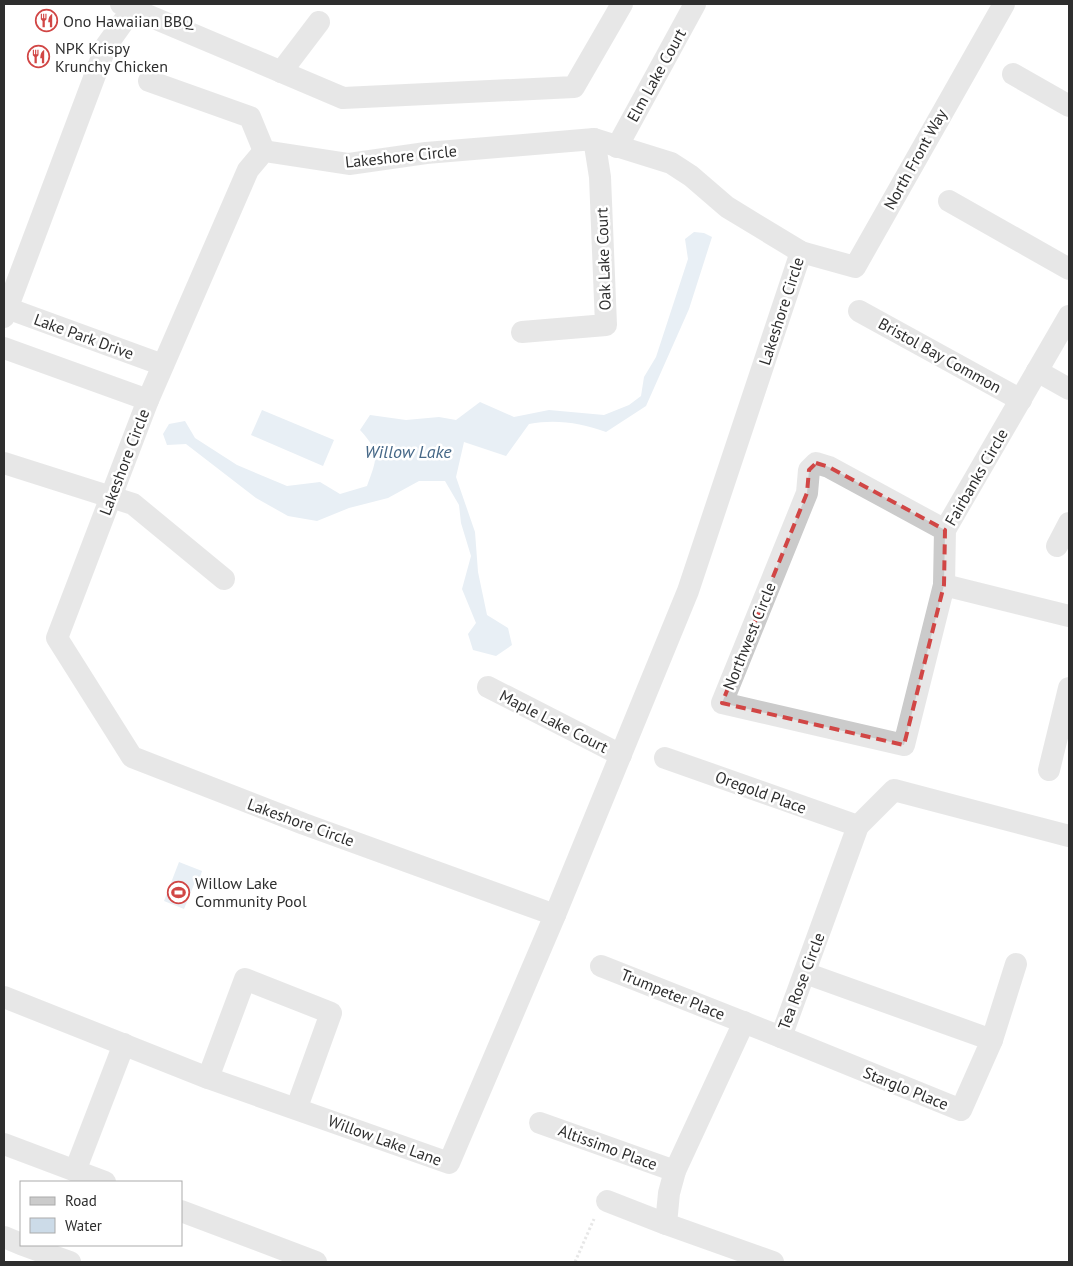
<svg xmlns="http://www.w3.org/2000/svg" width="1073" height="1266" font-family="'PT Sans',sans-serif">
<rect width="100%" height="100%" fill="#fff"/>
<!-- water -->
<g fill="#ccdbe8">
<path d="M694,232L704,233L712,237L689,309L646,406L606,432C581,423 556,419 529,424L506,456L464,442L456,477L475,532L478,572L487,615L508,628L512,645L496,656L473,650L468,634L476,623L462,589L471,556L461,523L459,505L445,481H419L388,498L349,508L317,521L288,516L256,498L186,444L167,445L163,434L169,424L185,421L195,438L237,465L287,486L320,482L340,494L367,486C377,458 381,453 360,430L370,415L406,420L439,417L456,420L480,402L514,417L549,410L604,415L629,405L641,396L644,377L656,357L688,259L685,239Z"/>
<path d="M262,410L334,440L323,466L251,435Z"/>
<path d="M179,862L202,871L198,883L195,882L184,909L164,901Z"/>
</g>
<g fill="none" stroke-linecap="round" stroke-linejoin="round">
<!-- path -->
<path stroke="#cbcbcb" stroke-width="3" stroke-dasharray="2.5 2.5" stroke-linecap="butt" d="M575,1262L594,1219"/>
<!-- minor -->
<g stroke="#cbcbcb" stroke-width="22">
<path d="M121,4L343,98L574,87L622,4"/>
<path d="M281,72L319,22"/>
<path d="M1013,74L1069,106"/>
<path d="M149,81L250,117L264,151"/>
<path d="M617,147L695,4"/>
<path d="M949,201L1069,269"/>
<path d="M4,307L163,365"/>
<path d="M859,311L1021,400"/>
<path d="M4,317L106,46L136,4"/>
<path d="M522,332L606,325L600,177L594,139"/>
<path d="M4,348L148,400"/>
<path d="M1037,371L1069,389"/>
<path d="M4,463L133,504L224,579"/>
<path d="M945,530L829,467L816,463L809,470L807,493L722,703L904,745L944,585L945,530L1069,316"/>
<path d="M1057,546L1069,523"/>
<path d="M944,585L1069,616"/>
<path d="M488,687L621,755"/>
<path d="M665,758L858,826"/>
<path d="M1049,770L1069,688"/>
<path d="M555,915L304,824L132,757L57,638L148,400L248,170L264,151L349,164L426,153L594,139L671,163L691,176L727,207L801,252L855,267L1004,4"/>
<path d="M601,966L781,1037L858,826L894,790L1069,836"/>
<path d="M4,997L208,1078L449,1163L555,915L688,591L801,252"/>
<path d="M744,1022L675,1171L669,1193L666,1224L773,1262"/>
<path d="M781,1037L961,1110L992,1040L805,973"/>
<path d="M992,1040L1016,964"/>
<path d="M208,1078L245,979L331,1013L297,1107"/>
<path d="M540,1123L675,1171"/>
<path d="M4,1144L105,1182"/>
<path d="M75,1171L124,1044"/>
<path d="M607,1201L666,1224"/>
<path d="M181,1211L316,1262"/>
<path d="M4,1237L21,1244"/>
<path d="M23,1245L70,1262"/>
</g>
</g>
<!-- marked area -->
<path d="M0 0H1073V1266H0ZM816,463L829,467L945,530L944,585L904,745L722,703L807,493L809,470Z" fill="#fff" fill-opacity=".55" fill-rule="evenodd"/>
<path fill="none" stroke="#d14645" stroke-width="4" stroke-dasharray="10 6" stroke-linejoin="round" d="M816,463L829,467L945,530L944,585L904,745L722,703L807,493L809,470Z"/>
<!-- icons -->
<defs>
<symbol id="restaurant-ring" viewBox="-11 -11 22 22"><circle r="9.5" fill="#fff" stroke="#d14645" stroke-width="1.5"/><path d="M-5-6h1v4h1v-4h1v4h1v-4h1v5L-1.5 .5V6h-2V.5L-5-1ZM5-6V6H3V1.5H1.5Q1.5-4 5-6Z" fill="#d14645"/></symbol>
<symbol id="stadium-ring" viewBox="-11 -11 22 22"><circle r="9.5" fill="#fff" stroke="#d14645" stroke-width="1.5"/><path d="M0-5a6.5 5 0 1 0 0 10a6.5 5 0 1 0 0-10ZM-3.5-1.8h7v3.6h-7Z" fill="#d14645"/></symbol>
</defs>
<g fill-rule="evenodd">
<use href="#restaurant-ring" x="34" y="8" width="25" height="25"/>
<use href="#restaurant-ring" x="26" y="44" width="25" height="25"/>
<use href="#stadium-ring" x="166" y="880" width="25" height="25"/>
</g>
<g text-anchor="middle" stroke-width="5" stroke-linejoin="round" paint-order="stroke">
<!-- poi labels -->
<g font-size="16" fill="#2e2e2e" stroke="#fff" text-anchor="start">
<text x="63" y="27">Ono Hawaiian BBQ</text>
<text x="55" y="54">NPK Krispy<tspan x="55" dy="18">Krunchy Chicken</tspan></text>
<text x="195" y="889">Willow Lake<tspan x="195" dy="18">Community Pool</tspan></text>
</g>
<!-- street labels -->
<g font-size="16" fill="#2e2e2e" stroke="#fff">
<text transform="translate(656 75) rotate(-61)" y="6">Elm Lake Court</text>
<text transform="translate(401 156) rotate(-6)" y="6">Lakeshore Circle</text>
<text transform="translate(915 159) rotate(-61)" y="6">North Front Way</text>
<text transform="translate(603 259) rotate(-92)" y="6">Oak Lake Court</text>
<text transform="translate(781 311) rotate(-72)" y="6">Lakeshore Circle</text>
<text transform="translate(84 336) rotate(20)" y="6">Lake Park Drive</text>
<text transform="translate(940 355) rotate(29)" y="6">Bristol Bay Common</text>
<text transform="translate(124 462) rotate(-69)" y="6">Lakeshore Circle</text>
<text transform="translate(976 477) rotate(-60)" y="6">Fairbanks Circle</text>
<text transform="translate(749 636) rotate(-68)" y="6">Northwest Circle</text>
<text transform="translate(554 721) rotate(27)" y="6">Maple Lake Court</text>
<text transform="translate(761 792) rotate(20)" y="6">Oregold Place</text>
<text transform="translate(301 822) rotate(20)" y="6">Lakeshore Circle</text>
<text transform="translate(801 981) rotate(-69)" y="6">Tea Rose Circle</text>
<text transform="translate(673 994) rotate(22)" y="6">Trumpeter Place</text>
<text transform="translate(906 1088) rotate(22)" y="6">Starglo Place</text>
<text transform="translate(385 1140) rotate(20)" y="6">Willow Lake Lane</text>
<text transform="translate(608 1147) rotate(20)" y="6">Altissimo Place</text>
</g>
<!-- water labels -->
<g font-size="18" font-style="italic" fill="#466887" stroke="#fff">
<text x="408" y="458">Willow Lake</text>
</g>
</g>
<!-- border -->
<rect width="1073" height="1266" fill="none" stroke="#2e2e2e" stroke-width="10"/>
<!-- legend -->
<rect x="20" y="1181" width="162" height="65" fill="#ffffff" stroke="#ababab"/>
<rect x="30" y="1197" width="25" height="8" fill="#cbcbcb" stroke="#ababab"/>
<text x="65" y="1206" font-size="15" fill="#2e2e2e">Road</text>
<rect x="30" y="1218" width="25" height="15" fill="#ccdbe8" stroke="#ababab"/>
<text x="65" y="1231" font-size="15" fill="#2e2e2e">Water</text>
</svg>
